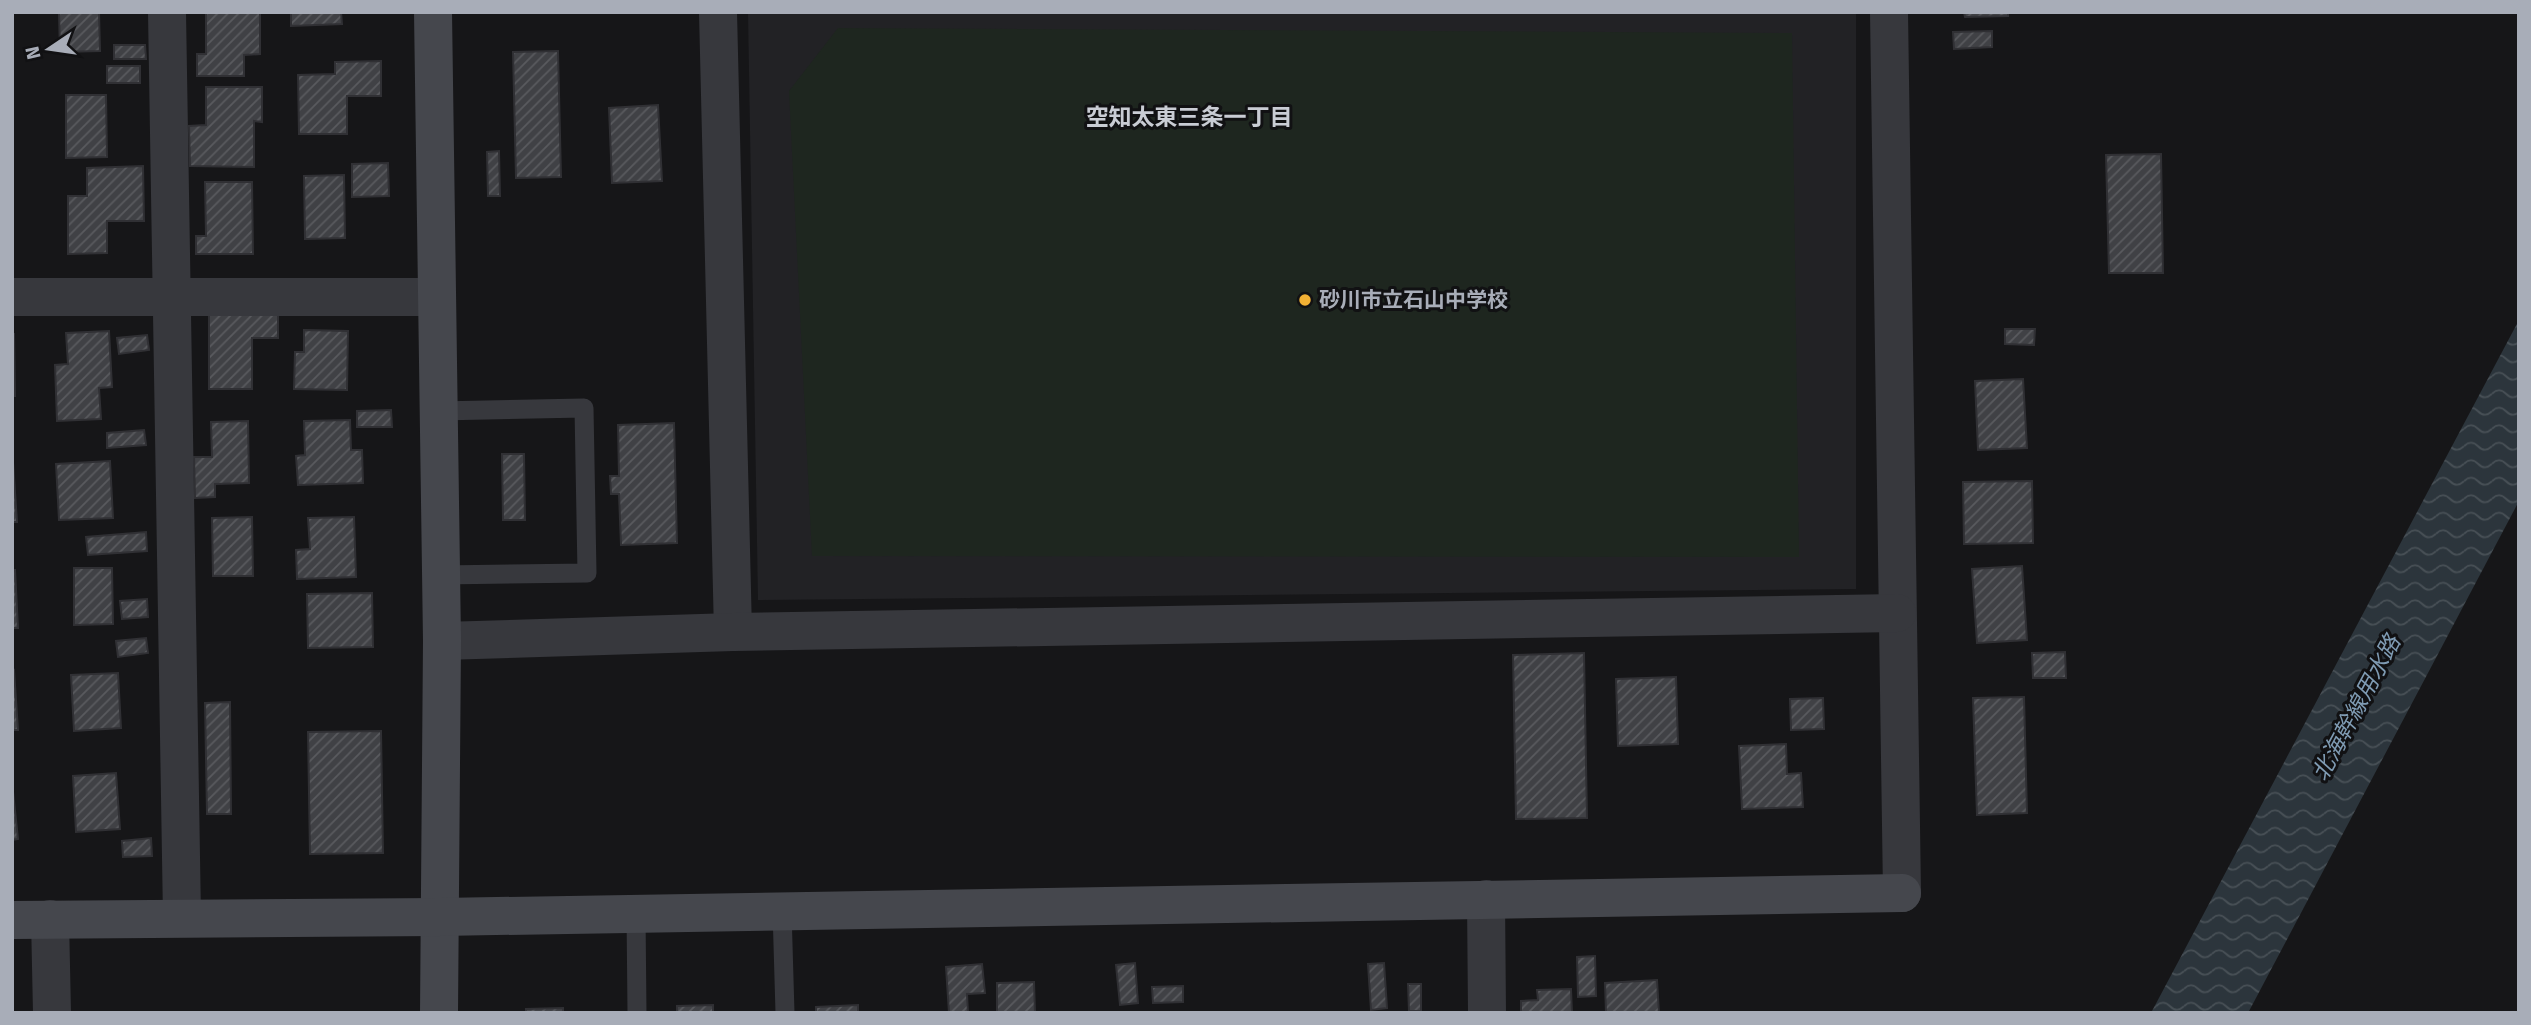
<svg xmlns="http://www.w3.org/2000/svg" width="2531" height="1025" font-family="'Fira Sans','Noto Sans JP',sans-serif">
<defs>
<pattern id="water-waves" width="16" height="10" patternUnits="userSpaceOnUse" patternTransform="scale(1.75)"><rect width="16" height="10" fill="#2c353c"/><path d="M0 5q4-4 8 0t8 0" fill="none" stroke="#485056"/></pattern>
<pattern id="building-hatch" width="6" height="6" patternUnits="userSpaceOnUse" patternTransform="scale(1.75)"><rect width="6" height="6" fill="#404145"/><path d="M-1 1l2-2M0 6l6-6M5 7l2-2" fill="none" stroke="#595a5e"/></pattern>
</defs>
<rect width="100%" height="100%" fill="#161618"/>
<!-- built -->
<path fill="#222225" d="M748,12H1856V589L758,600Z"/>
<!-- green -->
<path fill="#1e261f" d="M838,28L1792,33L1799,557L812,556L789,91Z"/>
<!-- water -->
<path fill="url(#water-waves)" d="M2519,320V501L2248,1013H2151Z"/>
<!-- building -->
<g fill="url(#building-hatch)" stroke="#303034" stroke-width="2">
<path d="M59,12H99L100,51L60,52Z"/>
<path d="M206,12H260V54L244,55V76H197V54H206Z"/>
<path d="M291,12H341L342,24L291,26Z"/>
<path d="M1964,12H2008V16L1965,17Z"/>
<path d="M1992,31V47L1954,49L1953,32Z"/>
<path d="M114,45H145L146,59H114Z"/>
<path d="M558,51L561,177L516,178L513,52Z"/>
<path d="M381,61V96H347V134H299L298,75L335,74V62Z"/>
<rect x="107" y="66" width="33" height="17"/>
<path d="M206,87H262V122L254,121V167L190,166L189,126L206,125Z"/>
<path d="M66,95H106L107,157L66,158Z"/>
<path d="M658,105L662,181L612,183L609,108Z"/>
<path d="M499,151L500,196H488L487,152Z"/>
<path d="M2161,154L2163,273H2109L2106,155Z"/>
<path d="M388,163L389,196L352,197V164Z"/>
<path d="M143,166L144,221H107V253L68,254V196H87V168Z"/>
<path d="M344,175L345,238L305,239L304,176Z"/>
<path d="M205,182H252L253,254H196V236H206Z"/>
<path d="M209,314H278V338H252V389H209Z"/>
<path d="M2005,329H2035L2034,345L2005,344Z"/>
<path d="M304,330L348,331L347,390L294,389L295,352H304Z"/>
<path d="M109,331L112,387L99,388L101,419L57,421L55,365L68,364L66,333Z"/>
<path d="M12,334H14L15,396H12Z"/>
<path d="M147,335L149,350L119,354L117,338Z"/>
<path d="M2023,379L2027,448L1978,450L1975,381Z"/>
<path d="M391,410L392,427H357V411Z"/>
<path d="M350,420L351,450H362L363,483L298,485L296,456L305,455L304,421Z"/>
<path d="M248,421L249,483L215,484V497L195,498L194,457H212L211,422Z"/>
<path d="M674,423L677,543L621,545L619,494H611L610,476H619L618,425Z"/>
<path d="M144,430L146,445L107,448V433Z"/>
<path d="M502,454H524L525,520H503Z"/>
<path d="M110,461L113,518L59,520L56,464Z"/>
<path d="M13,462L17,522H12V462Z"/>
<path d="M2032,481L2033,543L1964,544L1963,482Z"/>
<path d="M252,517L253,576H213L212,518Z"/>
<path d="M354,517L356,577L297,579L296,550L310,549L308,518Z"/>
<path d="M146,532L147,551L88,555L86,537Z"/>
<path d="M2022,566L2027,640L1977,643L1972,569Z"/>
<path d="M74,568H112L113,624L74,625Z"/>
<path d="M12,570H15L18,628H12Z"/>
<path d="M372,593L373,647L308,648L307,594Z"/>
<path d="M147,599L148,617L122,619L120,601Z"/>
<path d="M146,638L148,653L118,657L116,641Z"/>
<path d="M2065,652L2066,678H2033L2032,653Z"/>
<path d="M1584,653L1587,818L1516,819L1513,655Z"/>
<path d="M14,670L18,730H12V671Z"/>
<path d="M118,673L121,728L74,731L71,675Z"/>
<path d="M1676,677L1678,744L1618,746L1616,679Z"/>
<path d="M2024,697L2027,813L1977,815L1973,698Z"/>
<path d="M1823,698L1824,729L1791,730L1790,699Z"/>
<path d="M230,702L231,814H207L205,703Z"/>
<path d="M381,731L383,853L310,854L308,732Z"/>
<path d="M1786,744L1787,774L1801,773L1803,807L1742,809L1739,746Z"/>
<path d="M116,773L120,829L76,832L73,776Z"/>
<path d="M12,782L18,839L12,840Z"/>
<path d="M151,838L152,856L123,857L122,841Z"/>
<path d="M1595,956L1596,996L1578,997L1577,957Z"/>
<path d="M1135,963L1138,1003L1120,1005L1116,965Z"/>
<path d="M1384,963L1387,1008L1371,1010L1368,964Z"/>
<path d="M982,964L985,993L967,994L968,1013H949L946,967Z"/>
<path d="M1657,980L1659,1013H1606L1605,983Z"/>
<path d="M1034,982L1035,1013H997V983Z"/>
<path d="M1408,984H1421V1011H1409Z"/>
<path d="M1183,986V1002L1153,1003L1152,987Z"/>
<path d="M1571,989L1572,1013H1521V1001L1538,1000L1537,990Z"/>
<path d="M713,1005V1013H677V1006Z"/>
<path d="M858,1005V1013H816V1007Z"/>
<path d="M563,1008V1013H526V1009Z"/>
</g>
<g fill="none" stroke-linecap="round" stroke-linejoin="round">
<!-- lane -->
<g stroke="#37383d" stroke-width="19">
<path d="M438,411L584,408L587,573L441,575"/>
<path d="M782,910L785,1013"/>
<path d="M636,913L637,1013"/>
</g>
<!-- street -->
<g stroke="#37383d" stroke-width="38">
<path d="M167,12L182,917"/>
<path d="M718,12L733,632"/>
<path d="M1889,12L1902,893"/>
<path d="M12,297H436"/>
<path d="M442,641L733,632L1897,613"/>
<path d="M1486,899L1487,1013"/>
<path d="M50,919L52,1013"/>
</g>
<!-- secondary -->
<g stroke="#45474d" stroke-width="38">
<path d="M433,12L442,641L439,1013"/>
<path d="M12,920L440,917L1902,893"/>
</g>
</g>
<!-- markers -->
<circle fill="#f2b134" stroke="#111113" stroke-width="2.5" cx="1305" cy="300" r="7"/>
<g text-anchor="middle" stroke-width="6" stroke-linejoin="round" paint-order="stroke">
<!-- poi labels -->
<g font-size="21" font-weight="bold" fill="#a8adb8" stroke="#111113" text-anchor="start">
<text x="1319" y="307">砂川市立石山中学校</text>
</g>
<!-- neighbourhood labels -->
<g font-size="23" font-weight="bold" fill="#c9ccd4" stroke="#111113">
<text x="1189" y="125">空知太東三条一丁目</text>
</g>
<!-- water labels -->
<g font-size="23" font-style="italic" fill="#7f9bb3" stroke="#111113">
<text transform="translate(2356 708) rotate(-62)" y="8">北海幹線用水路</text>
</g>
</g>
<!-- border -->
<rect width="2531" height="1025" fill="none" stroke="#a8adb8" stroke-width="28"/>
<!-- north arrow -->
<g transform="translate(49 49) rotate(257)" stroke="#111113" stroke-width="5" paint-order="stroke">
<path d="M0-5L12 26L0 18L-12 26Z" fill="#a8adb8"/>
<text y="-10" font-size="19" font-weight="bold" text-anchor="middle" fill="#a8adb8">N</text>
</g>
</svg>
